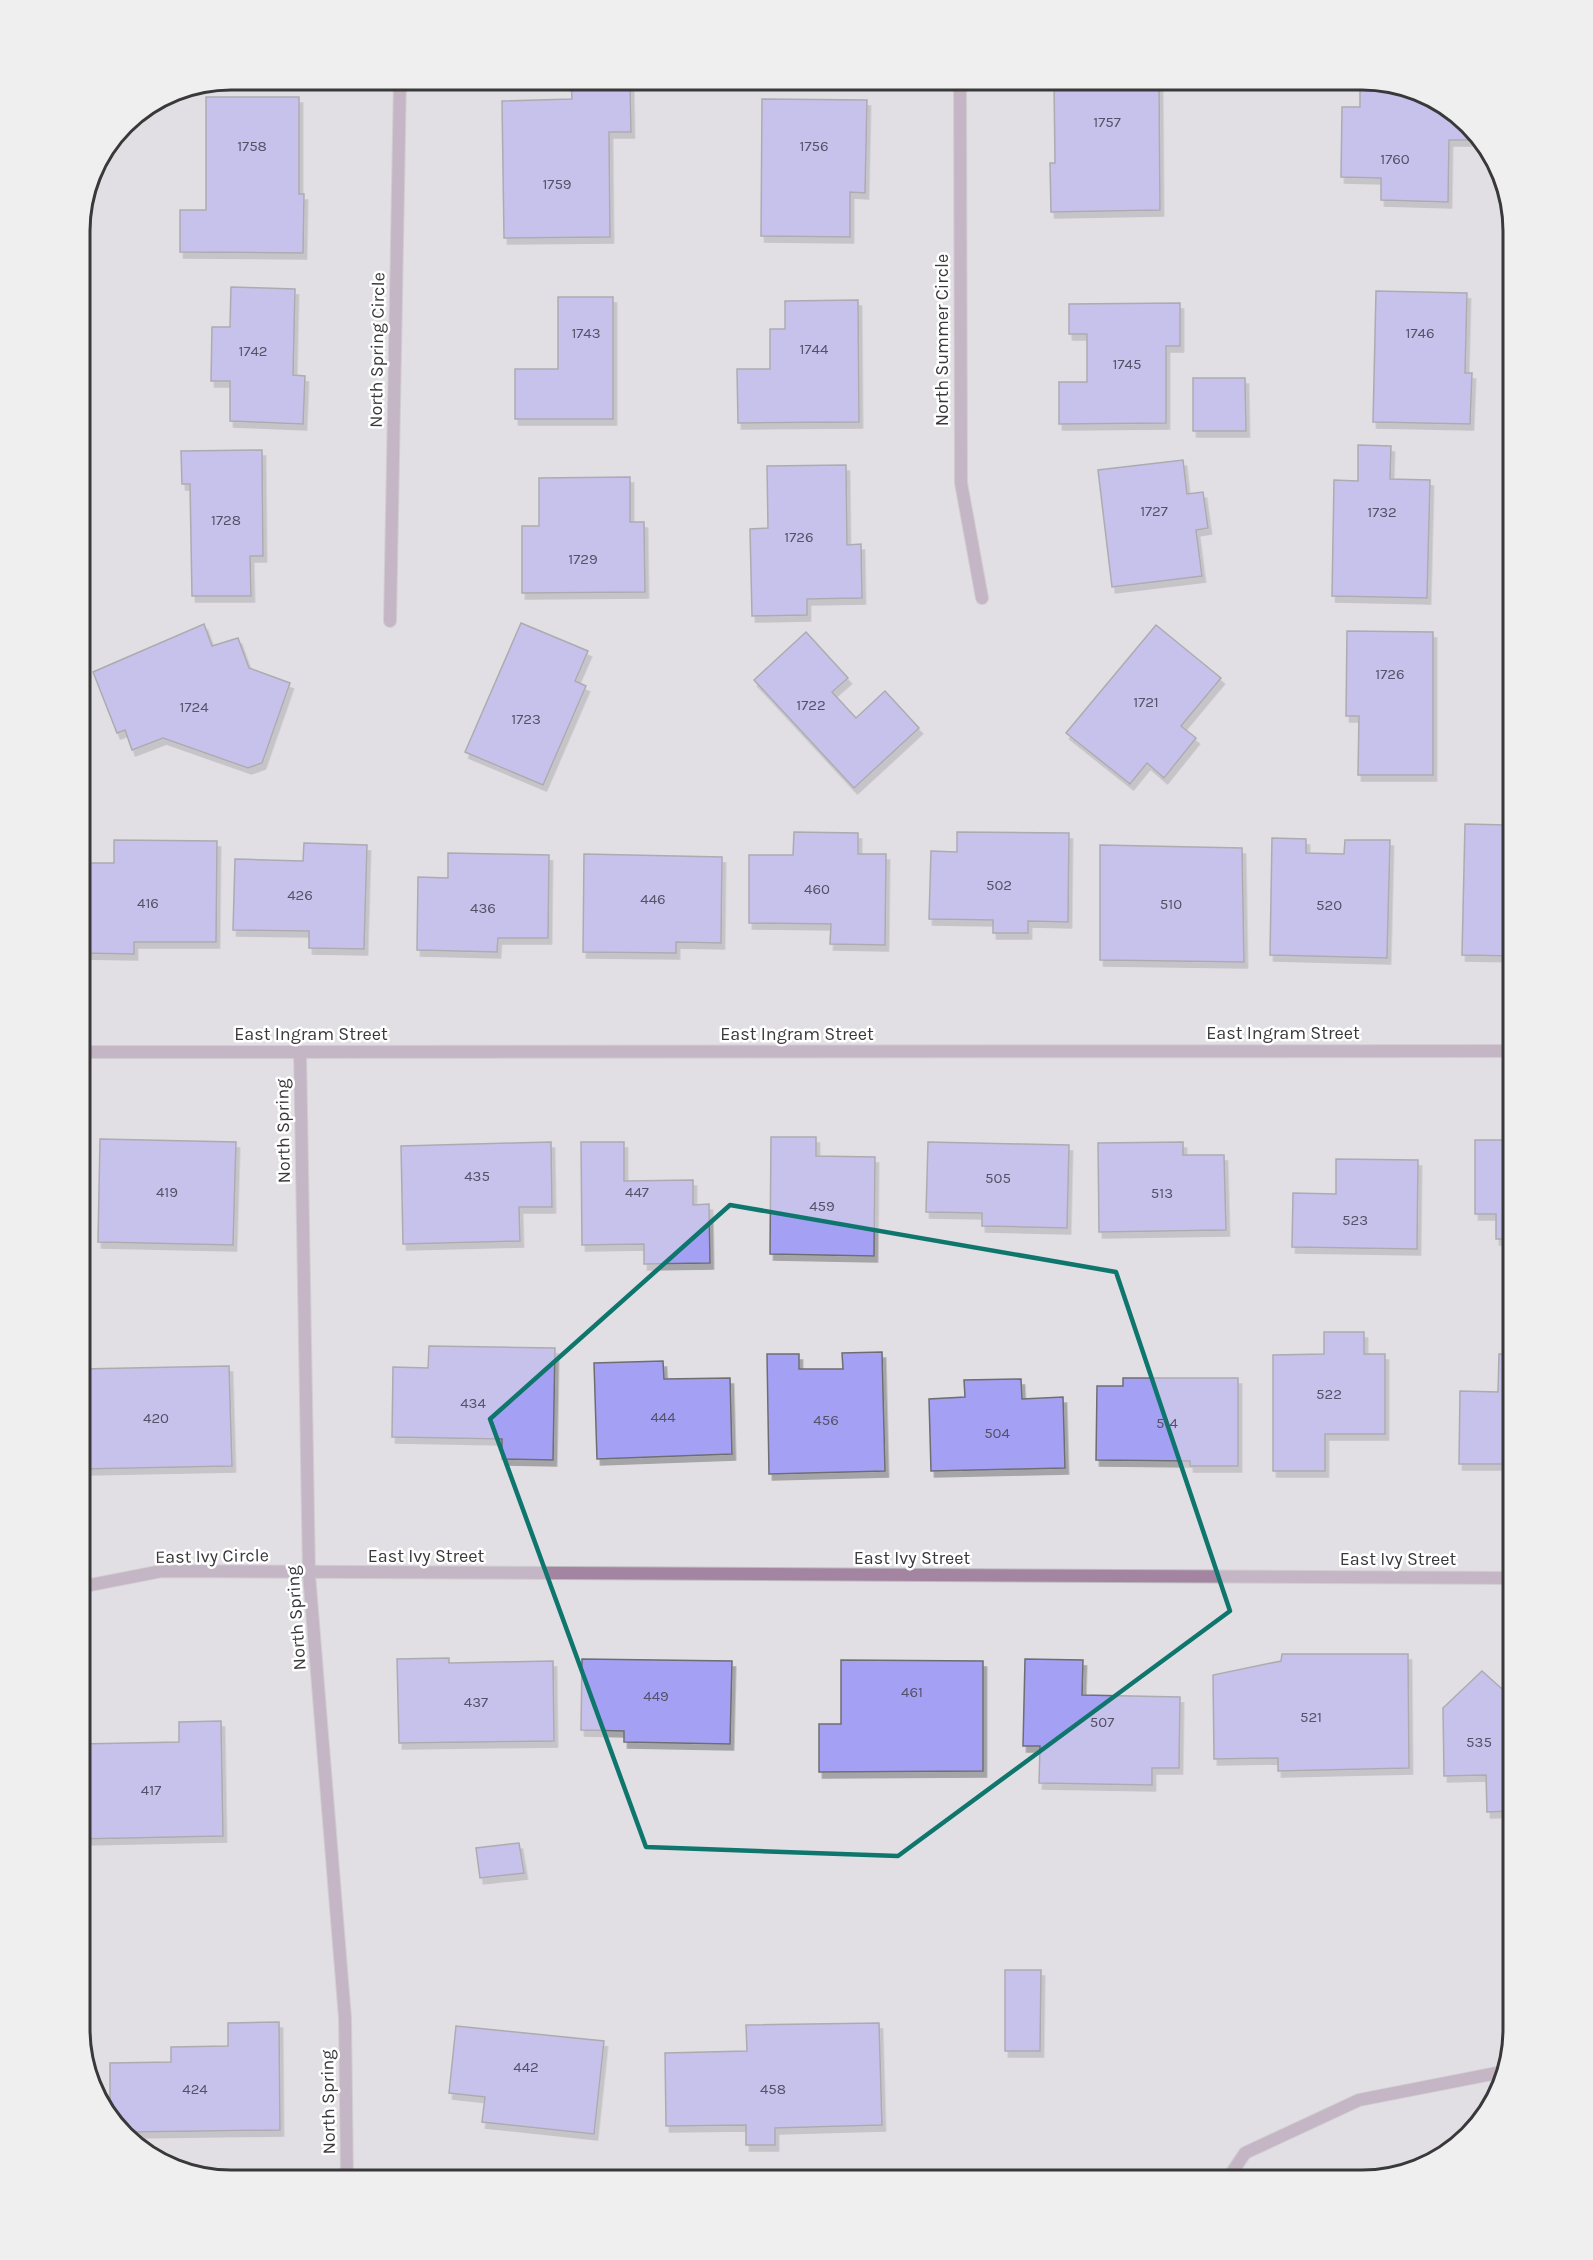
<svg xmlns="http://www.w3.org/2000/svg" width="1593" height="2260" font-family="Karla,sans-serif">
<defs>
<filter id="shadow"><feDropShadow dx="3.5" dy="6" stdDeviation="0" flood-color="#0004"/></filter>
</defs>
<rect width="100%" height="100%" fill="#e1dfe3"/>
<!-- green -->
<path fill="#fab3d3" d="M88,187L83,481H80V222Z"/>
<!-- building -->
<g fill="#a4a1f4" stroke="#6d6e72" stroke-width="1.5" filter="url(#shadow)">
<path d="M571,80H630L631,132H609L610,237L504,238L502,101L572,99Z"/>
<path d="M1159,80L1160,210L1051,212L1050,163H1055L1054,82Z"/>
<path d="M1360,82H1378L1438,100L1468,130V140H1449L1448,202L1381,200V178L1341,177L1342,107H1360Z"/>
<path d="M206,97H299V194H304L303,253L180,252V210H206Z"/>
<path d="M762,99L867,100L865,193L850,192V237L761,236Z"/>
<path d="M231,287L295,289L293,375L305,376L303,424L230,421V381H211L212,327H230Z"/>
<path d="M1376,291L1467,293L1465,373H1472L1470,424L1373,422Z"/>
<path d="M558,297H613V419H515V369H558Z"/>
<path d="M858,300L859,422L738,423L737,369H770V329H785V301Z"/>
<path d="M1180,303V346H1166V423L1059,424V382H1087V334H1069V304Z"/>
<path d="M1193,378H1245L1246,431H1193Z"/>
<path d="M1358,445L1391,446L1390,479L1430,480L1427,598L1332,596L1334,480L1358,481Z"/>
<path d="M262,450L263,556H250L251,596H192L190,484H182L181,451Z"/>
<path d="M1183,460L1187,494L1203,492L1208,528L1196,530L1202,576L1112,587L1098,470Z"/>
<path d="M846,465L847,545L861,544L862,598L807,599V615L752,616L750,529L768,528L767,466Z"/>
<path d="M630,477V522H644L645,592L522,593V526H539V478Z"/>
<path d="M521,623L588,651L575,681L586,686L543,785L465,752Z"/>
<path d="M204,624L212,646L238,638L249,668L290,683L262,763L248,768L163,738L132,750L125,730L117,733L93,672Z"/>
<path d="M1156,625L1221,678L1181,726L1196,738L1164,778L1147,763L1130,784L1066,733Z"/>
<path d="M1347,631L1433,632V775H1358L1359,716H1346Z"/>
<path d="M806,632L848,678L832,692L856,718L885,691L919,728L854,788L754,680Z"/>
<path d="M1465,824L1506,825V838H1513V956L1462,955Z"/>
<path d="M794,832L858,833V854H886L885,945L830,944L831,924L749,923V855H793Z"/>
<path d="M957,832L1069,833L1068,922L1028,921V933H993V920L929,919L931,851L957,852Z"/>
<path d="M1272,838L1306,839V853L1344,854L1345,840H1390L1387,958L1270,955Z"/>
<path d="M114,840L217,841L216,942H134V954L80,953V863H114Z"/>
<path d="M304,843L367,845L364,949L309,948V931L233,930L235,859L303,861Z"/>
<path d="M1100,845L1242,848L1244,962L1100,960Z"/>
<path d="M448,853L549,855L548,938H498L497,952L417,950L418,877L448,878Z"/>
<path d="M584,854L722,857L721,943L676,942V953L583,952Z"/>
<path d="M771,1137H816V1156L875,1157L874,1256L770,1254Z"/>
<path d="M100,1139L236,1142L233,1245L98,1242Z"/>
<path d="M1475,1140H1513V1239H1496V1214H1475Z"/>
<path d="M551,1142L552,1207H519L520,1241L403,1244L401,1146Z"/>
<path d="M581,1142H624V1181L693,1180V1205L709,1204L710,1263L644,1264V1244L582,1245Z"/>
<path d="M928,1142L1069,1145L1067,1228L982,1226V1213L926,1212Z"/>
<path d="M1183,1142V1155H1224L1226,1230L1099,1232L1098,1143Z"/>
<path d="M1336,1159L1418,1160L1417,1249L1292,1247L1293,1193L1336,1194Z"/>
<path d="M1324,1332H1364V1354H1385V1434H1325V1471H1273V1355L1324,1354Z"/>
<path d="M429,1346L555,1348L553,1460L502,1459V1439L392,1437L393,1367L428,1368Z"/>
<path d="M882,1352L885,1471L769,1474L767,1354H799V1369H843L842,1353Z"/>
<path d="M1499,1354H1513V1464H1459L1460,1391L1498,1392Z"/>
<path d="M663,1361L664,1379L730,1378L732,1454L597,1459L594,1363Z"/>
<path d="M229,1366L232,1466L83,1469L80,1369Z"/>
<path d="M1123,1378H1238V1466H1190V1461L1096,1460L1097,1386H1123Z"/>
<path d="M1021,1379L1022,1399L1063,1397L1065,1468L931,1471L929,1399L965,1397L964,1380Z"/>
<path d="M1282,1654H1408L1409,1768L1278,1771V1758L1214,1759L1213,1675L1281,1661Z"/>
<path d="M449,1658V1663L553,1661L554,1741L399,1743L397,1659Z"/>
<path d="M582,1659L732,1661L730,1744L624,1742V1731L581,1730Z"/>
<path d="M1025,1659L1083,1660L1082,1695L1180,1697L1179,1768H1152V1785L1039,1783L1040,1746H1023Z"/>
<path d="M841,1660L983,1661V1771L819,1772V1724H841Z"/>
<path d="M1482,1671L1501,1688H1513V1811L1487,1812L1486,1775L1444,1776L1443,1708Z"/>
<path d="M221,1721L223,1836L80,1839V1744L179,1742V1722Z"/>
<path d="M519,1843L524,1873L480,1878L476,1848Z"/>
<path d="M1005,1970H1041L1040,2051H1005Z"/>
<path d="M279,2022L280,2130L127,2132L110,2115V2063L171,2062V2047L228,2046V2023Z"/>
<path d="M879,2023L882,2125L775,2128V2145H746V2125L666,2126L665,2053L747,2051L746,2025Z"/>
<path d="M456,2026L604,2041L594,2134L482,2122L485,2097L449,2093Z"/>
</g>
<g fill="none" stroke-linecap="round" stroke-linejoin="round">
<defs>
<path id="service" d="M1227,2180L1245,2153L1359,2100L1502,2072"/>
<g id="minor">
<path d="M960,80L961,483L982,598"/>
<path d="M390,621L400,80"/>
<path d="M80,1052L1513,1051"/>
<path d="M300,1052L309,1574L345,2018L347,2180"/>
<path d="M80,1587L162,1571L1513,1578"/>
</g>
</defs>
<!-- service casing -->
<use href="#service" stroke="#bcbabe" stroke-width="14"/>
<!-- minor casing -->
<use href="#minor" stroke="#bcbabe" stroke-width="14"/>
<!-- service -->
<use href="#service" stroke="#a385a1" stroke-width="12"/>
<!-- minor -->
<use href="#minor" stroke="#a385a1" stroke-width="12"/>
</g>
<!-- marked area -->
<path d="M0 0H1593V2260H0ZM730,1205L1116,1272L1230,1611L898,1856L646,1847L490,1419Z" fill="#e1dfe3" fill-opacity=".55" fill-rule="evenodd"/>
<path fill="none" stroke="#0f766e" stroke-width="4.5" stroke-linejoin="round" d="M730,1205L1116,1272L1230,1611L898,1856L646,1847L490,1419Z"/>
<g text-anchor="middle" stroke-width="5" stroke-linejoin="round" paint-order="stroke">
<!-- number labels -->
<g font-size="15" fill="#545268">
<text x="1107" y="127">1757</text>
<text x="252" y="151">1758</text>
<text x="814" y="151">1756</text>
<text x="1395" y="164">1760</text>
<text x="557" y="189">1759</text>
<text x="586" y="338">1743</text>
<text x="1420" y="338">1746</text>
<text x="814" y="354">1744</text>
<text x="253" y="356">1742</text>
<text x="1127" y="369">1745</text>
<text x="1154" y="516">1727</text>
<text x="1382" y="517">1732</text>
<text x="226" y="525">1728</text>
<text x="799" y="542">1726</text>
<text x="583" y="564">1729</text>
<text x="1390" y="679">1726</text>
<text x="1146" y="707">1721</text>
<text x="811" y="710">1722</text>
<text x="194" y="712">1724</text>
<text x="526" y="724">1723</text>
<text x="999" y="890">502</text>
<text x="817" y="894">460</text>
<text x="300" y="900">426</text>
<text x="653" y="904">446</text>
<text x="148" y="908">416</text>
<text x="1171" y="909">510</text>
<text x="1329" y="910">520</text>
<text x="483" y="913">436</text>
<text x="477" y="1181">435</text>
<text x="998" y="1183">505</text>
<text x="167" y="1197">419</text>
<text x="637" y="1197">447</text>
<text x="1162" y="1198">513</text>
<text x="822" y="1211">459</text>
<text x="1355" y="1225">523</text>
<text x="1329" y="1399">522</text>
<text x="473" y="1408">434</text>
<text x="663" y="1422">444</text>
<text x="156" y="1423">420</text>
<text x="826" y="1425">456</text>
<text x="1167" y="1428">514</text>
<text x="997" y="1438">504</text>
<text x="912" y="1697">461</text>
<text x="656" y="1701">449</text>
<text x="476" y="1707">437</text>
<text x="1311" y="1722">521</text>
<text x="1102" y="1727">507</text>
<text x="1479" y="1747">535</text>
<text x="151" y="1795">417</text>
<text x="526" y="2072">442</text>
<text x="195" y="2094">424</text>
<text x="773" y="2094">458</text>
</g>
<!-- street labels -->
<g font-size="18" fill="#39383a" stroke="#fff">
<text transform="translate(942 340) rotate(-90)" y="6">North Summer Circle</text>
<text transform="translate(377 350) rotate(-89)" y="6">North Spring Circle</text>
<text x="1283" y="1039">East Ingram Street</text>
<text x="311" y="1040">East Ingram Street</text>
<text x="797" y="1040">East Ingram Street</text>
<text transform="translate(283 1131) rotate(-91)" y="6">North Spring</text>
<text transform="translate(212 1556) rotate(-1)" y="6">East Ivy Circle</text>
<text x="426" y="1562">East Ivy Street</text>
<text x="912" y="1564">East Ivy Street</text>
<text x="1398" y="1565">East Ivy Street</text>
<text transform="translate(296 1618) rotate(-94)" y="6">North Spring</text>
<text transform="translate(328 2102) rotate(-91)" y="6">North Spring</text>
</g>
</g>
<!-- crop -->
<path d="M0 0H1593V2260H0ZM231 90H1362A141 141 0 0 1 1503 231V2029A141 141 0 0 1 1362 2170H231A141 141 0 0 1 90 2029V231A141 141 0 0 1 231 90Z" fill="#efefef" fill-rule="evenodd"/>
<path fill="none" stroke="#39383a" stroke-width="3" d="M231 90H1362A141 141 0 0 1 1503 231V2029A141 141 0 0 1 1362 2170H231A141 141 0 0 1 90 2029V231A141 141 0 0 1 231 90Z"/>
</svg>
